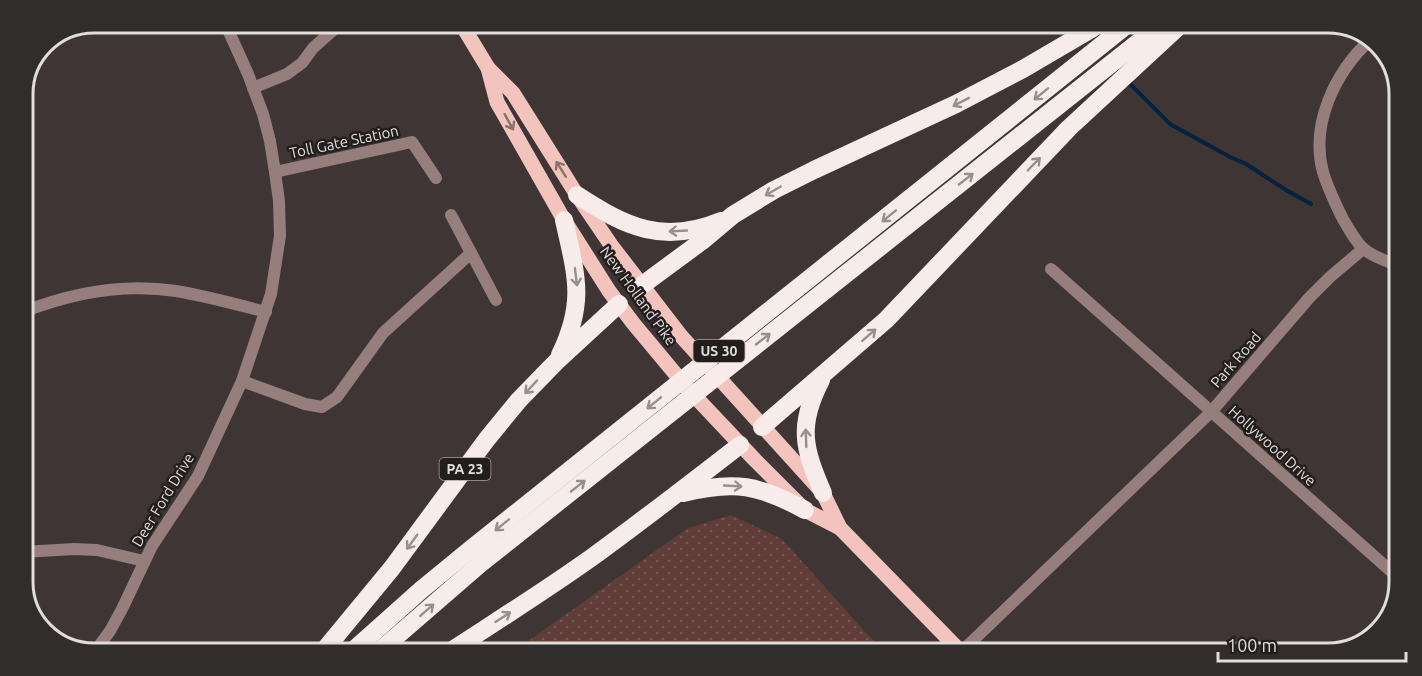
<svg xmlns="http://www.w3.org/2000/svg" width="1422" height="676" font-family="Ubuntu,sans-serif">
<defs>
<pattern id="grass-dots" width="8" height="8" patternUnits="userSpaceOnUse" patternTransform="scale(1.5)"><rect width="8" height="8" fill="#603d38"/><path d="M2 2h.1M6 6h.1" fill="none" stroke="#765854" stroke-width="1.8" stroke-linecap="round"/></pattern>
</defs>
<rect width="100%" height="100%" fill="#3e3534"/>
<!-- grass -->
<path fill="url(#grass-dots)" d="M731,515L782,539L867,634L885,651L517,649L688,528Z"/>
<g fill="none" stroke-linecap="round" stroke-linejoin="round">
<!-- stream -->
<g stroke="#06223e" stroke-width="4">
<path d="M1056,28L1067,36"/>
<path d="M1128,82L1170,124L1230,157L1246,164L1286,190L1311,204"/>
</g>
<!-- street -->
<g stroke="#957e7b" stroke-width="12">
<path d="M1371,39C1335,72 1310,124 1323,172C1327,186 1333,198 1339,211C1343,220 1357,244 1364,249C1373,257 1386,261 1397,265"/>
<path d="M253,88L287,74L302,63L313,48L340,24"/>
<path d="M275,172L412,142L436,178"/>
<path d="M451,215L496,300"/>
<path d="M1051,269L1393,573"/>
<path d="M23,312C71,293 123,283 176,291C206,296 236,304 266,312"/>
<path d="M242,381L305,404L322,407L337,397L383,333L471,253"/>
<path d="M23,552L74,549L97,550L144,561"/>
<path d="M99,646L110,631L122,609L152,546L198,476L242,381L271,294L280,236L279,201L275,172L270,141L263,114L248,74L225,23"/>
<path d="M962,651L1211,412L1309,298L1330,277L1363,249"/>
</g>
<!-- primary -->
<g stroke="#f2c4bd" stroke-width="15">
<path d="M462,25L488,68L497,102L564,220L609,291L633,323L688,389L755,460L805,510L840,528"/>
<path d="M488,68L513,93L577,195L611,245L681,336L823,493L840,528L960,651"/>
</g>
<!-- highway -->
<g stroke="#f7ecea" stroke-width="18">
<path d="M577,195C626,227 663,245 721,221"/>
<path d="M641,286L702,241L733,215L774,190L814,170L956,104L1023,69L1093,28"/>
<path d="M560,355C586,301 576,275 564,220"/>
<path d="M821,380C797,426 804,449 823,493"/>
<path d="M762,427L886,320L1069,128L1176,29"/>
<path d="M683,493C735,480 759,485 805,510"/>
<path d="M326,648L392,568L487,439L519,400L556,362L619,304"/>
<path d="M356,648L421,590L471,549L1123,28"/>
<path d="M383,648L480,564L1155,29"/>
<path d="M454,649C500,619 546,590 591,558C642,521 691,483 740,445"/>
</g>
</g>
<!-- one-way arrows -->
<defs><path id="oneway-shaft" d="M-6 0H5M1.5-3L5.5 0L1.5 3" fill="none" stroke-width="1.6" stroke-linecap="round" stroke-linejoin="round" transform="scale(1.5)"/></defs>
<g stroke="#978f8e">
<use href="#oneway-shaft" transform="translate(1041 94) rotate(141)"/>
<use href="#oneway-shaft" transform="translate(961 102) rotate(153)"/>
<use href="#oneway-shaft" transform="translate(1034 164) rotate(-46)"/>
<use href="#oneway-shaft" transform="translate(966 179) rotate(-38)"/>
<use href="#oneway-shaft" transform="translate(773 191) rotate(150)"/>
<use href="#oneway-shaft" transform="translate(889 216) rotate(141)"/>
<use href="#oneway-shaft" transform="translate(678 231) rotate(177)"/>
<use href="#oneway-shaft" transform="translate(576 277) rotate(83)"/>
<use href="#oneway-shaft" transform="translate(869 335) rotate(-41)"/>
<use href="#oneway-shaft" transform="translate(763 339) rotate(-38)"/>
<use href="#oneway-shaft" transform="translate(531 387) rotate(133)"/>
<use href="#oneway-shaft" transform="translate(654 403) rotate(141)"/>
<use href="#oneway-shaft" transform="translate(806 438) rotate(-92)"/>
<use href="#oneway-shaft" transform="translate(578 486) rotate(-38)"/>
<use href="#oneway-shaft" transform="translate(733 486) rotate(3)"/>
<use href="#oneway-shaft" transform="translate(502 525) rotate(141)"/>
<use href="#oneway-shaft" transform="translate(412 542) rotate(126)"/>
<use href="#oneway-shaft" transform="translate(427 610) rotate(-41)"/>
<use href="#oneway-shaft" transform="translate(503 617) rotate(-33)"/>
</g>
<g stroke="#8a716d">
<use href="#oneway-shaft" transform="translate(509 122) rotate(61)"/>
<use href="#oneway-shaft" transform="translate(561 169) rotate(-122)"/>
</g>
<g text-anchor="middle" stroke-width="5" stroke-linejoin="round" paint-order="stroke">
<!-- shield labels -->
<g fill="#221e1d" stroke="#a8a3a2" stroke-width="1.5">
<rect x="693.5" y="340" width="51" height="22" rx="4.5"/>
<rect x="439.5" y="458" width="51" height="22" rx="4.5"/>
</g>
<g font-size="14" font-weight="bold" fill="#e2dcdb">
<text x="719" y="356">US 30</text>
<text x="465" y="474">PA 23</text>
</g>
<!-- street labels -->
<g font-size="15" fill="#e2dcdb" stroke="#221e1d">
<text transform="translate(344 142) rotate(-12)" y="5">Toll Gate Station</text>
<text transform="translate(638 296) rotate(54)" y="5">New Holland Pike</text>
<text transform="translate(1236 360) rotate(-49)" y="5">Park Road</text>
<text transform="translate(1272 446) rotate(42)" y="5">Hollywood Drive</text>
<text transform="translate(163 500) rotate(-59)" y="5">Deer Ford Drive</text>
</g>
</g>
<!-- crop -->
<path d="M0 0H1422V676H0ZM94 33H1328A61 61 0 0 1 1389 94V582A61 61 0 0 1 1328 643H94A61 61 0 0 1 33 582V94A61 61 0 0 1 94 33Z" fill="#312d2c" fill-rule="evenodd"/>
<path fill="none" stroke="#e2dcdb" stroke-width="3" d="M94 33H1328A61 61 0 0 1 1389 94V582A61 61 0 0 1 1328 643H94A61 61 0 0 1 33 582V94A61 61 0 0 1 94 33Z"/>
<!-- scale -->
<path d="M1218 652v9h188v-9" fill="none" stroke="#e2dcdb" stroke-width="3"/>
<text x="1227" y="652" font-size="18" fill="#e2dcdb" stroke="#221e1d" stroke-width="4.5" paint-order="stroke">100 m</text>
</svg>
